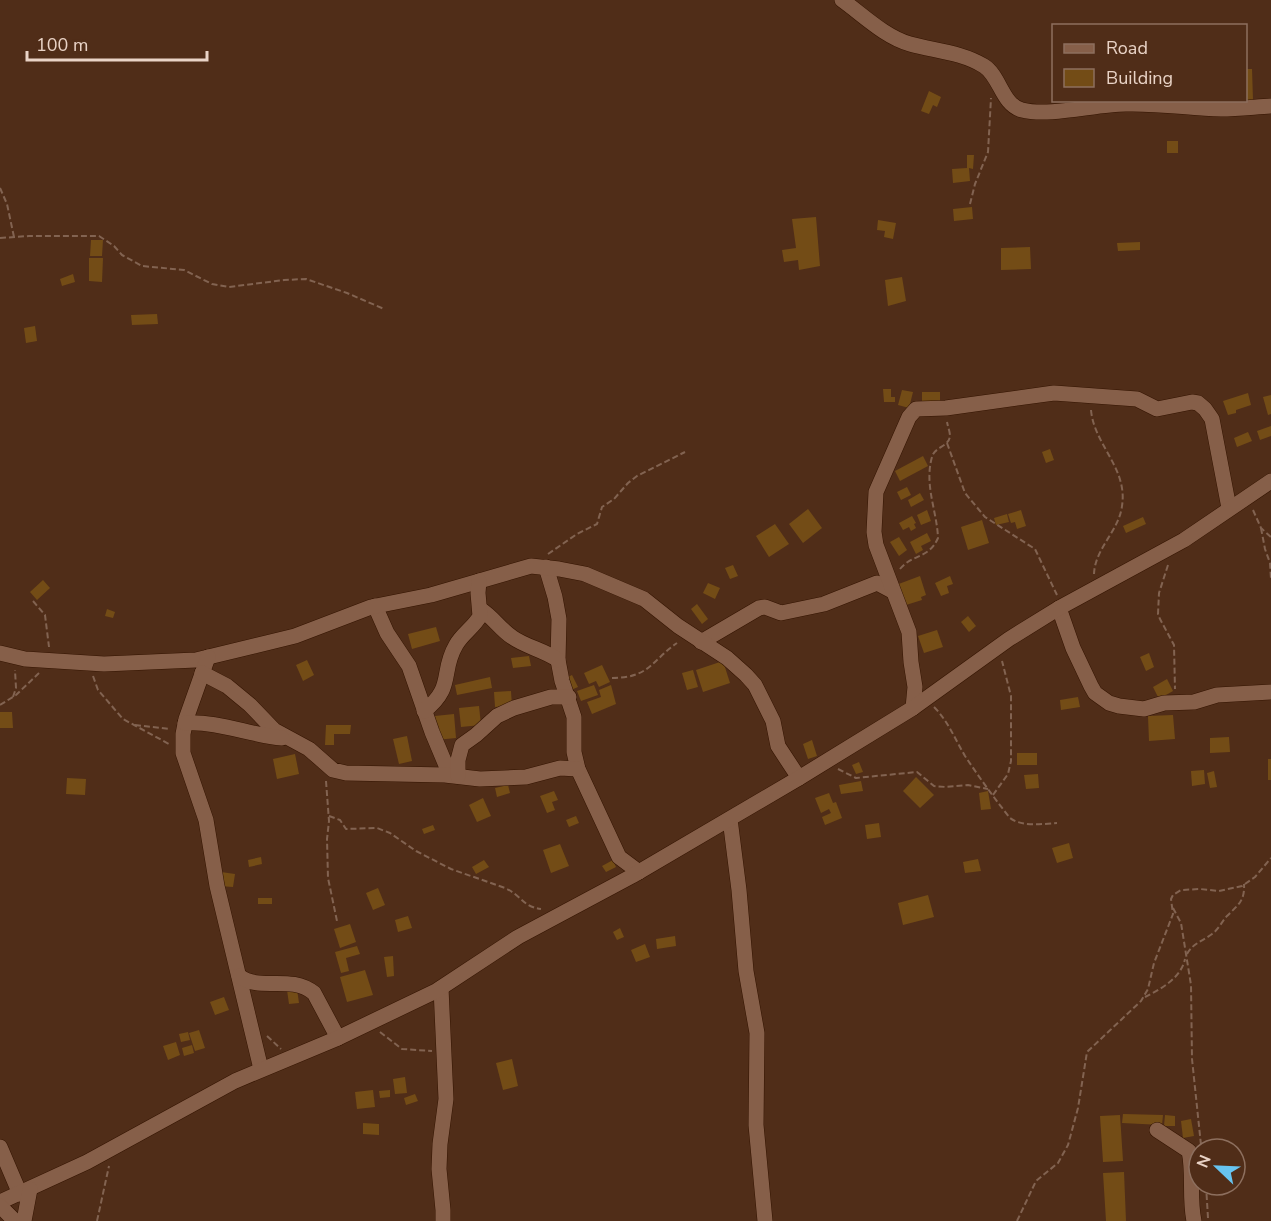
<svg xmlns="http://www.w3.org/2000/svg" width="1271" height="1221" font-family="'Nunito Sans',sans-serif">
<rect width="100%" height="100%" fill="#502d18"/>
<!-- building -->
<g fill="#734c16">
<path d="M1246,69H1252L1253,100H1246Z"/>
<path d="M929,91L941,97L937,107L933,105L929,114L921,111Z"/>
<rect x="1167" y="141" width="11" height="12"/>
<path d="M967,155H974L973,169L969,168L970,181L953,183L952,169L967,168Z"/>
<path d="M972,207L973,219L954,221L953,209Z"/>
<path d="M816,217L820,266L799,270L798,260L784,262L782,250L796,248L792,219Z"/>
<path d="M878,220L896,223L893,239L884,237L885,231L877,230Z"/>
<path d="M91,240H103L102,256H90Z"/>
<path d="M1140,242V250L1118,251L1117,243Z"/>
<path d="M1030,247L1031,269L1001,270V248Z"/>
<path d="M89,258H103L102,282L89,281Z"/>
<path d="M73,274L75,282L62,286L60,279Z"/>
<path d="M902,277L906,301L888,306L885,280Z"/>
<path d="M157,314L158,324L132,325L131,315Z"/>
<path d="M35,326L37,341L26,343L24,328Z"/>
<path d="M883,389H891V397H895V402H884Z"/>
<path d="M902,390L913,392L909,408L898,405Z"/>
<path d="M922,392H940V401H933V404H922Z"/>
<path d="M1248,393L1251,405L1236,410V413L1228,415L1223,401Z"/>
<path d="M1271,395V414L1268,415L1263,397Z"/>
<path d="M1271,426V436L1260,440L1257,431Z"/>
<path d="M1248,432L1252,441L1237,447L1234,438Z"/>
<path d="M1050,449L1054,460L1046,463L1042,452Z"/>
<path d="M923,456L928,466L900,481L895,471Z"/>
<path d="M907,487L911,495L901,500L897,492Z"/>
<path d="M920,493L924,500L911,507L908,500Z"/>
<path d="M808,509L822,528L803,543L789,524Z"/>
<path d="M927,510L931,521L921,525L917,515Z"/>
<path d="M1021,510L1026,526L1017,529L1015,522L1011,523L1008,514Z"/>
<path d="M1007,514L1009,522L996,525L994,518Z"/>
<path d="M912,516L916,523L914,524L916,528L911,531L909,527L903,530L899,523Z"/>
<path d="M1143,517L1146,524L1126,533L1123,526Z"/>
<path d="M982,520L989,543L968,550L961,527Z"/>
<path d="M775,524L789,544L769,557L756,536Z"/>
<path d="M927,533L931,541L921,546L923,550L916,554L910,542Z"/>
<path d="M899,537L907,550L899,556L890,542Z"/>
<path d="M733,565L738,576L730,579L725,568Z"/>
<path d="M920,576L926,595L921,597L922,600L906,605L896,585Z"/>
<path d="M950,576L953,584L947,586L949,593L941,596L935,583Z"/>
<path d="M43,580L50,588L37,600L30,592Z"/>
<path d="M708,583L720,588L715,599L703,593Z"/>
<path d="M697,604L708,619L702,624L691,609Z"/>
<path d="M107,609L115,612L113,618L105,616Z"/>
<path d="M968,616L976,626L969,632L961,622Z"/>
<path d="M436,627L440,641L412,649L408,634Z"/>
<path d="M937,630L943,647L924,653L918,636Z"/>
<path d="M1149,653L1154,667L1146,671L1140,657Z"/>
<path d="M529,656L531,666L513,668L511,658Z"/>
<path d="M307,660L314,675L303,681L296,665Z"/>
<path d="M723,661L730,683L703,692L696,670Z"/>
<path d="M602,665L610,682L599,687L596,681L589,684L584,673Z"/>
<path d="M693,670L698,687L687,690L682,673Z"/>
<path d="M572,675L578,687L571,690L566,678Z"/>
<path d="M490,677L492,688L457,695L455,685Z"/>
<path d="M1167,679L1173,691L1159,699L1153,687Z"/>
<path d="M594,685L598,695L581,701L577,691Z"/>
<path d="M611,685L616,704L592,714L587,702L601,697L599,690Z"/>
<path d="M511,691L512,706L495,707L494,692Z"/>
<path d="M1078,697L1080,707L1061,710L1060,700Z"/>
<path d="M479,706L481,725L461,727L459,708Z"/>
<path d="M0,712H12L13,728H0Z"/>
<path d="M454,714L456,738L436,740L435,716Z"/>
<path d="M1173,715L1175,739L1149,741L1148,716Z"/>
<path d="M326,725H351L350,734H334V745H325Z"/>
<path d="M407,736L412,761L399,764L393,739Z"/>
<path d="M1229,737L1230,752L1210,753V738Z"/>
<path d="M812,740L817,756L808,759L803,744Z"/>
<rect x="1017" y="753" width="20" height="12"/>
<path d="M295,754L299,774L277,779L273,759Z"/>
<rect x="1268" y="759" width="3" height="21"/>
<path d="M859,762L863,772L856,774L852,765Z"/>
<path d="M1204,770L1205,784L1192,786L1191,771Z"/>
<path d="M1214,771L1217,787L1210,788L1207,773Z"/>
<path d="M1038,774L1039,788L1026,789L1024,775Z"/>
<path d="M916,777L934,795L920,808L903,791Z"/>
<path d="M67,778L86,779L85,795L66,794Z"/>
<path d="M861,781L863,791L841,794L839,785Z"/>
<path d="M508,785L510,793L497,797L495,788Z"/>
<path d="M554,791L558,800L552,802L555,810L547,813L540,796Z"/>
<path d="M988,791L991,809L981,810L979,793Z"/>
<path d="M829,793L833,803L836,802L842,818L825,825L822,817L831,813L829,809L821,813L815,798Z"/>
<path d="M483,798L491,816L477,822L469,805Z"/>
<path d="M576,816L579,823L569,827L566,820Z"/>
<path d="M879,823L881,837L867,839L865,825Z"/>
<path d="M433,825L435,830L424,834L422,829Z"/>
<path d="M1069,843L1073,858L1057,863L1052,848Z"/>
<path d="M560,844L569,866L551,873L543,850Z"/>
<path d="M261,857L262,864L249,867L248,860Z"/>
<path d="M978,859L981,871L965,873L963,862Z"/>
<path d="M484,860L489,867L476,874L472,867Z"/>
<path d="M613,860L616,867L606,872L602,866Z"/>
<path d="M221,872L235,874L233,887L219,886Z"/>
<path d="M378,888L385,905L373,910L366,893Z"/>
<path d="M928,895L934,917L903,925L898,903Z"/>
<rect x="258" y="898" width="14" height="6"/>
<path d="M408,916L412,928L398,932L395,920Z"/>
<path d="M350,924L356,942L340,948L334,929Z"/>
<path d="M620,928L624,937L617,940L613,932Z"/>
<path d="M675,936L676,946L657,949L656,939Z"/>
<path d="M645,944L650,957L636,962L631,950Z"/>
<path d="M357,946L360,954L346,958L349,971L341,973L335,952Z"/>
<path d="M393,956L394,976L387,977L384,957Z"/>
<path d="M365,970L373,995L347,1002L340,977Z"/>
<path d="M297,989L299,1003L289,1004L287,990Z"/>
<path d="M224,997L229,1010L215,1015L210,1002Z"/>
<path d="M199,1030L205,1048L195,1051L189,1033Z"/>
<path d="M188,1032L190,1040L181,1042L179,1034Z"/>
<path d="M176,1042L180,1055L168,1060L163,1046Z"/>
<path d="M192,1045L194,1053L184,1056L182,1048Z"/>
<path d="M512,1059L518,1086L503,1090L496,1063Z"/>
<path d="M405,1077L407,1093L395,1094L393,1079Z"/>
<path d="M373,1090L375,1107L357,1109L355,1092Z"/>
<path d="M390,1090V1097L380,1098L379,1091Z"/>
<path d="M415,1094L418,1101L406,1105L404,1098Z"/>
<path d="M1123,1114L1163,1115L1162,1125L1122,1123Z"/>
<path d="M1120,1115L1123,1161L1103,1162L1100,1116Z"/>
<path d="M1165,1115L1175,1116V1126H1164Z"/>
<path d="M1191,1119L1194,1136L1183,1138L1181,1121Z"/>
<path d="M363,1123L379,1124V1135L363,1134Z"/>
<path d="M1124,1172L1126,1221H1106L1103,1173Z"/>
</g>
<g fill="none" stroke-linecap="round" stroke-linejoin="round">
<defs>
<g id="minor">
<path d="M842,0C863,15 885,37 910,44C935,51 961,52 984,66C1000,76 1002,105 1022,110C1050,117 1096,104 1126,104C1158,103 1189,108 1221,109C1238,109 1254,107 1271,106"/>
<path d="M546,567L555,597L559,619L558,660L562,681L574,717V752L578,769L619,857L639,872"/>
<path d="M375,606L387,633L409,666L432,732L450,775"/>
<path d="M1059,608L1073,648L1091,686L1095,693L1109,703L1119,706L1144,709L1164,703L1194,702L1217,695L1271,692"/>
<path d="M480,609C492,616 500,629 512,637C526,647 544,650 558,660"/>
<path d="M701,642L759,608L765,607L781,613L824,604L877,583L892,591"/>
<path d="M0,653L25,659L104,664L196,660L295,636L371,607L431,595L531,566L559,569L585,574L644,599L678,626L727,658L746,675L755,685L773,721L778,746L799,778"/>
<path d="M208,657L186,719L183,734V753L206,820L217,886L261,1069"/>
<path d="M202,673L227,686L250,705L274,730L309,749L333,770L346,773L445,775L480,779L526,777L560,768L578,769"/>
<path d="M913,708L915,687L911,662L909,632L876,545L874,532L876,492L909,417L916,409L946,408L1054,393L1137,399L1157,409L1192,402L1198,403L1205,409L1212,419L1229,508"/>
<path d="M424,711C455,687 440,672 456,645C462,634 474,627 480,616L478,593L479,581"/>
<path d="M185,723C219,721 249,735 282,738"/>
<path d="M458,776V760L462,745L476,735L497,716L514,708L551,697H569"/>
<path d="M730,819L739,890L746,971L757,1033L756,1125L765,1221"/>
<path d="M239,976C260,992 290,974 314,993L338,1038"/>
<path d="M441,988L446,1099L440,1144L439,1169L443,1210V1221"/>
<path d="M1157,1130L1189,1151C1194,1174 1189,1198 1194,1221"/>
<path d="M0,1147L20,1194"/>
<path d="M0,1202L87,1162L235,1081L338,1038L436,991L518,937L632,876L799,778L913,708L1009,639L1059,608L1184,540L1271,481"/>
<path d="M0,1206L15,1221"/>
<path d="M24,1221L30,1189"/>
</g>
</defs>
<!-- minor casing -->
<use href="#minor" stroke="#341401" stroke-width="16"/>
<!-- path -->
<g stroke="#826351" stroke-width="2" stroke-dasharray="6 3" stroke-linecap="butt">
<path d="M0,188L7,204L14,237"/>
<path d="M970,204L975,184L988,152L991,98"/>
<path d="M0,238L29,236H99L114,246L122,255L142,266L184,270L212,284L229,287L284,280L306,279L347,293L384,309"/>
<path d="M1091,410C1094,445 1128,468 1122,506C1119,531 1095,548 1094,574"/>
<path d="M947,443L965,493L985,517L1035,549L1057,595"/>
<path d="M1253,510L1261,528L1271,537"/>
<path d="M1261,528L1265,549L1270,563L1271,579"/>
<path d="M548,554L577,534L597,524L602,507L614,499L628,483L637,476L685,452"/>
<path d="M1168,565L1159,593L1158,614L1160,619L1174,645L1175,689"/>
<path d="M900,569C912,554 929,559 938,538C937,511 924,485 932,457C934,447 949,447 950,436C950,432 948,427 947,422"/>
<path d="M33,601L45,615L49,647"/>
<path d="M93,676L98,690L123,719L169,744"/>
<path d="M612,678C650,678 652,660 677,643"/>
<path d="M13,697L16,688L15,670"/>
<path d="M0,705L16,695L39,673"/>
<path d="M934,707C948,721 955,739 965,756C979,777 994,798 1010,818C1022,827 1042,824 1057,823"/>
<path d="M135,725L170,729"/>
<path d="M838,769L856,778L917,772L934,786L946,787L968,785L988,789"/>
<path d="M326,781L329,821L327,839L328,878L337,921"/>
<path d="M993,795L1008,774L1011,761V696L1002,661"/>
<path d="M329,816L340,820L346,829L377,828L390,833L416,851L451,869L505,888C521,895 523,907 541,909"/>
<path d="M1173,908L1181,923L1191,985L1192,1059L1201,1145"/>
<path d="M1187,954C1193,943 1203,941 1212,934C1219,929 1222,921 1227,916C1238,905 1245,901 1244,884"/>
<path d="M1145,997C1161,989 1181,978 1185,959"/>
<path d="M380,1032L402,1049L432,1051"/>
<path d="M267,1036L281,1049"/>
<path d="M1206,1185L1208,1218"/>
<path d="M97,1221L109,1166"/>
<path d="M1017,1221L1036,1181L1058,1163L1068,1145L1078,1108L1087,1052L1141,1001L1148,989L1154,963L1173,914L1171,899L1173,895L1181,890L1200,889L1219,891L1242,886L1255,877L1271,858"/>
</g>
<!-- minor -->
<use href="#minor" stroke="#865f49" stroke-width="15"/>
</g>
<!-- legend -->
<rect x="1052" y="24" width="195" height="78" fill="#502d18" stroke="#8d6f5e" stroke-width="1.5"/>
<rect x="1064" y="44" width="30" height="9" fill="#865f49" stroke="#8d6f5e" stroke-width="1.5"/>
<text x="1106" y="54" font-size="18" fill="#e9d3c6">Road</text>
<rect x="1064" y="69" width="30" height="18" fill="#734c16" stroke="#8d6f5e" stroke-width="1.5"/>
<text x="1106" y="84" font-size="18" fill="#e9d3c6">Building</text>
<!-- north arrow -->
<g transform="translate(1217 1167) rotate(293)"><circle r="28" fill="#502d18" stroke="#8d6f5e" stroke-width="1.5"/>
<path d="M0-4.5L10 22L0 15L-10 22Z" fill="#67c4f0"/>
<text y="-9" font-size="16" font-weight="bold" text-anchor="middle" fill="#e9d3c6">N</text>
</g>
<!-- scale -->
<path d="M27 51v9h180v-9" fill="none" stroke="#e9d3c6" stroke-width="3"/>
<text x="36" y="51" font-size="18" fill="#e9d3c6" stroke="#502d18" stroke-width="4.5" paint-order="stroke">100 m</text>
</svg>
